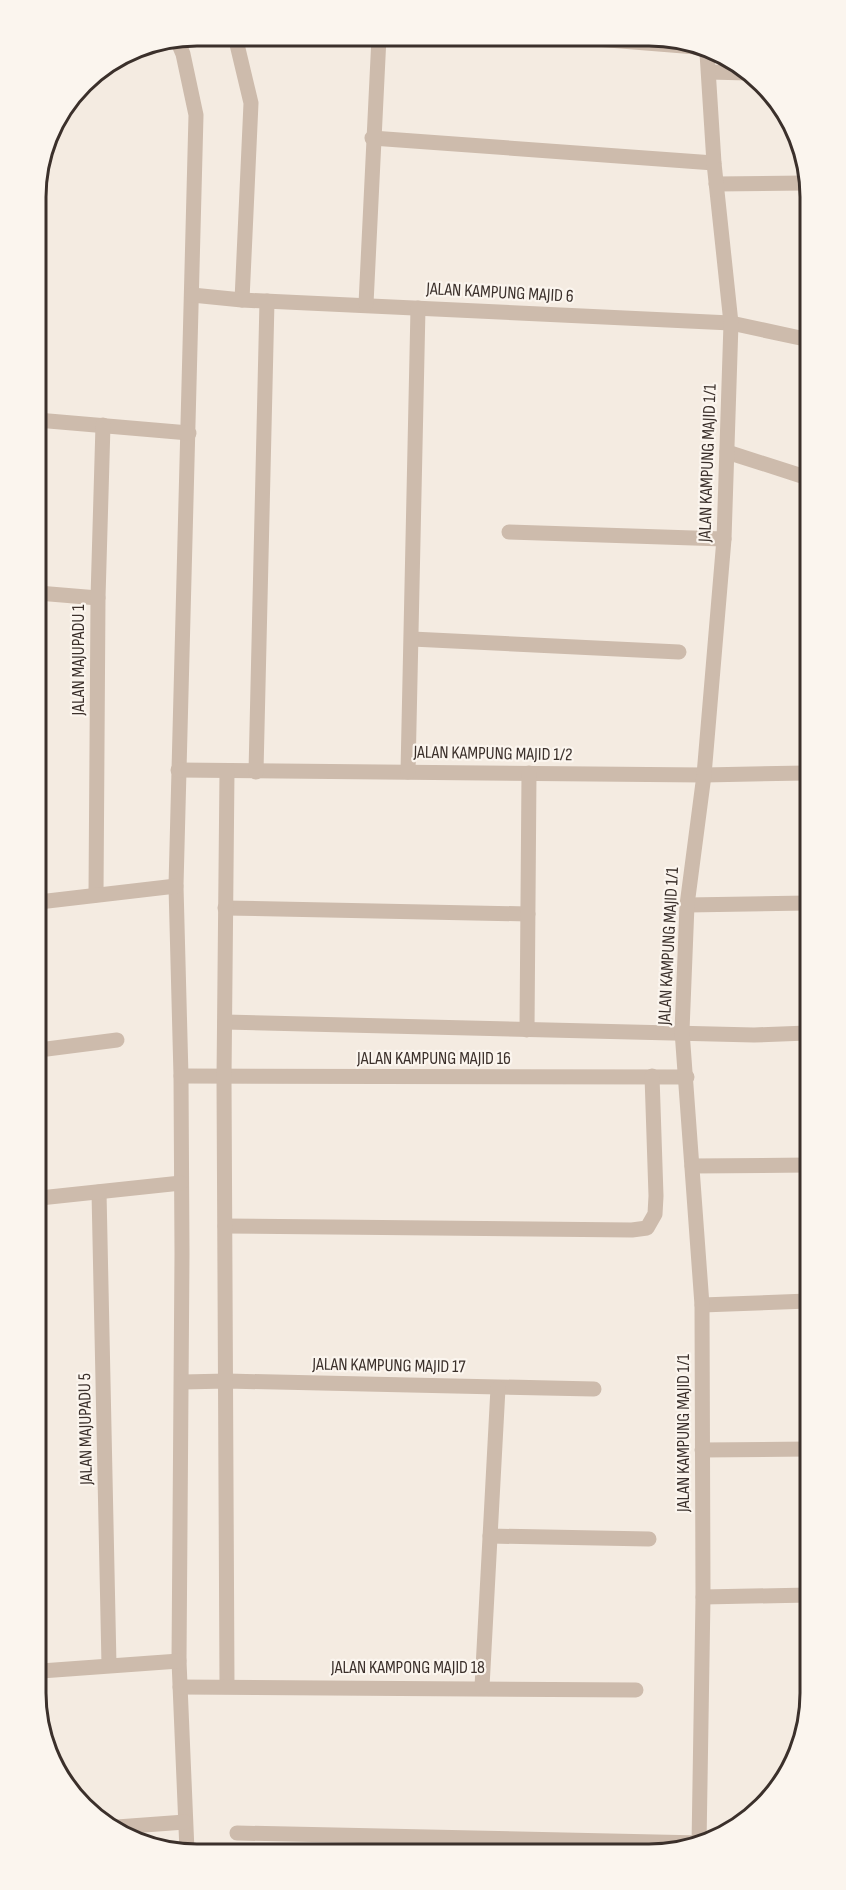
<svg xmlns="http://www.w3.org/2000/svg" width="846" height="1890" font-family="'Sofia Sans Condensed',sans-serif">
<rect width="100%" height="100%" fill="#f4ebe1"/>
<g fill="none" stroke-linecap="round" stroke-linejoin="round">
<!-- minor -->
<g stroke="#cdbbac" stroke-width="15">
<path d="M235,36L251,103L242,300"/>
<path d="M596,39L696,47"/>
<path d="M177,40L183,54L196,115L176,886L181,1076L182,1254L179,1661L187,1851"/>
<path d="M709,72L748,73"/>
<path d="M372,138L714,163"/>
<path d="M716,184L805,183"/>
<path d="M192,295L242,300L731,323L805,339"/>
<path d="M366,304L379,37"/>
<path d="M37,420L189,433"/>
<path d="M727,452L805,477"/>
<path d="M509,532L724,539"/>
<path d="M38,593L98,598"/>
<path d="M412,639L679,652"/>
<path d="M178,770L704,775L806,773"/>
<path d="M256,772L267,301"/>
<path d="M408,772L418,308"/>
<path d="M96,895L98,598L103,425"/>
<path d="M39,902L176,886"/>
<path d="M687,905L807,903"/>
<path d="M225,908L528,914"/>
<path d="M225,1022L754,1035L807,1033"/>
<path d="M527,1030L529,773"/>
<path d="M39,1050L117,1040"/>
<path d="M181,1076L687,1077"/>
<path d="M692,1166L808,1165"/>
<path d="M99,1192L109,1665"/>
<path d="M40,1198L181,1183"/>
<path d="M225,1226L632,1230L647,1228L655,1214L656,1196L652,1076"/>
<path d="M702,1305L808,1301"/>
<path d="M183,1382L227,1381L594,1389"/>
<path d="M702,1450L809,1449"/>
<path d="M490,1536L649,1539"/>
<path d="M703,1597L809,1595"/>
<path d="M41,1671L179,1661"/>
<path d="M227,1686L224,1078L227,771"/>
<path d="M180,1687L636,1690"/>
<path d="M482,1687L498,1388"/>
<path d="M117,1827L185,1822"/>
<path d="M237,1833L702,1843"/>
<path d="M699,1845L703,1597L702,1305L682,1031L687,905L704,775L724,539L731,323L714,163L707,53"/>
</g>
</g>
<g text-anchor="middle" stroke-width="4.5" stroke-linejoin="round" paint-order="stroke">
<!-- street labels -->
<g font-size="18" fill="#3b302b" stroke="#fbf5ee">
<text transform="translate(500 292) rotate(3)" y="6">JALAN KAMPUNG MAJID 6</text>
<text transform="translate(707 463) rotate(-88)" y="6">JALAN KAMPUNG MAJID 1/1</text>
<text transform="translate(78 660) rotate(-90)" y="6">JALAN MAJUPADU 1</text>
<text transform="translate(493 753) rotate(1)" y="6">JALAN KAMPUNG MAJID 1/2</text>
<text transform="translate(668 946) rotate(-87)" y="6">JALAN KAMPUNG MAJID 1/1</text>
<text x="434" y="1064">JALAN KAMPUNG MAJID 16</text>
<text transform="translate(389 1365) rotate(1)" y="6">JALAN KAMPUNG MAJID 17</text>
<text transform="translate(85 1429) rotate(-91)" y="6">JALAN MAJUPADU 5</text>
<text transform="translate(683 1433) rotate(-90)" y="6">JALAN KAMPUNG MAJID 1/1</text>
<text x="408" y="1673">JALAN KAMPONG MAJID 18</text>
</g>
</g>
<!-- crop -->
<path d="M0 0H846V1890H0ZM197 46H649A151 151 0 0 1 800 197V1693A151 151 0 0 1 649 1844H197A151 151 0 0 1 46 1693V197A151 151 0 0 1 197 46Z" fill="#fbf5ee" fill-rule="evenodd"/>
<path fill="none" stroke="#3b302b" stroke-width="3" d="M197 46H649A151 151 0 0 1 800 197V1693A151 151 0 0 1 649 1844H197A151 151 0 0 1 46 1693V197A151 151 0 0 1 197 46Z"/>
</svg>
